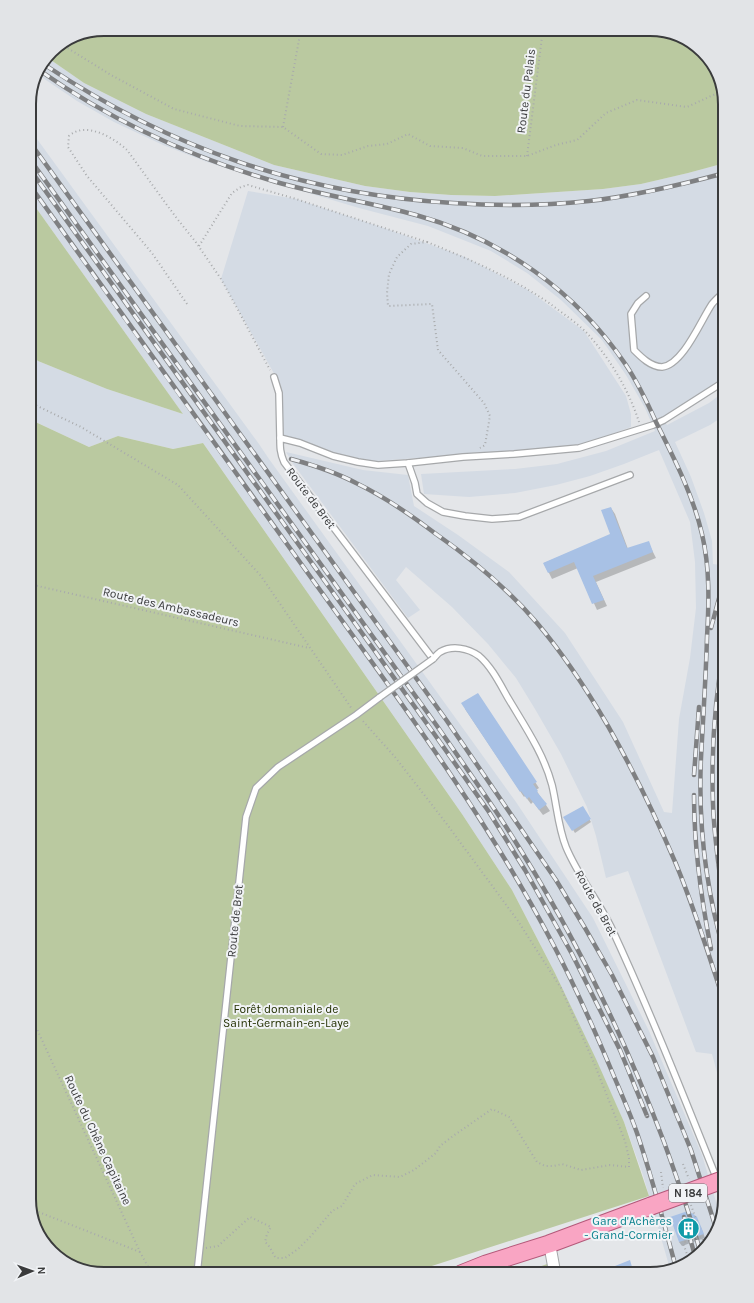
<svg xmlns="http://www.w3.org/2000/svg" width="754" height="1303" font-family="Karla,sans-serif">
<rect width="100%" height="100%" fill="#e4e6e9"/>
<!-- built -->
<g fill="#d4dbe4">
<path d="M48,58L84,83L146,114L274,165L365,186L410,192L451,195L495,196L603,189L641,184L688,173L725,163V381L664,420L667,425L709,403L725,391V415L710,425L675,442L691,477L704,513L712,541L713,564L721,565L725,552V691L721,813L725,844V1102L712,1054L696,1052L628,871L606,878L596,836L587,807L561,754L535,709L516,678L488,644L452,607L406,567L396,580L420,610L408,618L294,465L286,452L363,470L408,475L414,506L458,535L509,572L565,633L623,722L664,812L672,813L679,719L690,658L696,608L695,562L690,522L659,450L624,464L590,476L556,485L515,493L469,497L424,494L421,474L515,469L557,464L606,451L655,431L645,408L626,375L602,340L561,300L527,273L491,251L428,226L359,208L255,177L207,162L163,145L114,122L77,101L40,76Z"/>
<path d="M29,128L259,444L269,459L516,802L593,918L649,1031L702,1155L720,1215L712,1240L683,1266L670,1269L643,1175L624,1122L555,973L512,890L462,814L203,443L173,449L118,436L89,447L29,419V353L38,361L107,389L183,414L29,198Z"/>
<path d="M248,191L296,199L384,228L465,257L528,290L584,331L626,396L631,414V427L578,447L360,462L282,436L281,386L221,279Z"/>
</g>
<!-- green -->
<g fill="#bac9a0">
<path d="M104,29H655L692,42L717,71L725,104V163L688,173L641,184L603,189L495,196L451,195L410,192L365,186L274,165L146,114L84,83L48,58L51,51L76,35Z"/>
<path d="M29,198L183,414L107,389L38,361L29,353Z"/>
<path d="M29,419L89,447L118,436L173,449L203,443L462,814L512,890L555,973L596,1059L624,1122L649,1196L407,1274H100L63,1261L37,1232L29,1199Z"/>
<path d="M725,691V844L721,813Z"/>
<path d="M550,1263L555,1274H519Z"/>
</g>
<!-- shadow -->
<g fill="#0003">
<path d="M611,508L615,514L628,549L648,542L656,558L596,582L607,606L597,610L578,568L552,579L544,563L611,535Z"/>
<path d="M478,694L539,788L536,790L550,811L543,815L533,802L531,804L525,796L524,797L465,709Z"/>
<path d="M582,807L591,822L575,833L565,817Z"/>
<path d="M694,1216L701,1227L705,1238L682,1246L679,1242Z"/>
</g>
<!-- building -->
<g fill="#a8c1e5">
<path d="M611,507L627,548L649,541L653,552L593,576L604,600L592,604L574,562L548,573L543,563L610,534L601,510Z"/>
<path d="M478,693L537,782L533,784L538,791L537,792L547,804L539,810L529,797L527,799L521,791L520,792L461,703Z"/>
<path d="M583,806L591,819L572,831L563,817Z"/>
<path d="M685,1212L692,1213L697,1217L704,1234L679,1242L670,1217Z"/>
<path d="M630,1260L634,1274H617L615,1266Z"/>
</g>
<g fill="none" stroke-linecap="round" stroke-linejoin="round">
<defs>
<g id="lane">
<path d="M646,296L638,303L631,314L634,350C641,357 651,367 662,367C683,365 701,320 712,304C716,299 721,295 725,291"/>
<path d="M274,377L279,393L280,438"/>
<path d="M408,463L415,483L417,494L427,503L443,512L465,516L492,519L519,517L630,475"/>
<path d="M724,1202L718,1182C684,1097 650,1011 611,927C598,900 578,876 566,847C558,827 557,806 552,785C544,754 524,725 508,698C500,684 491,666 479,656C468,648 452,645 440,652C437,654 435,657 433,659L284,462C280,453 280,447 280,438L300,443L333,456L358,462L378,465L408,463L463,457L514,454L579,448L653,425L664,420L725,381"/>
<path d="M197,1274L246,817L256,788L278,767L356,715L380,697"/>
</g>
<path id="street" d="M551,1252L555,1274"/>
<path id="primary" d="M461,1274L486,1264L549,1244L651,1206"/>
</defs>
<!-- lane casing -->
<use href="#lane" stroke="#a6a8aa" stroke-width="8"/>
<!-- street casing -->
<use href="#street" stroke="#a6a8aa" stroke-width="13"/>
<!-- primary casing -->
<use href="#primary" stroke="#b4597a" stroke-width="19"/>
<!-- path -->
<g stroke="#a8aaac" stroke-width="2" stroke-dasharray="1 3" stroke-linecap="butt">
<path d="M61,44L111,75L174,109L240,126L283,127L321,154L342,155L368,146L387,144L408,134L430,146L463,148L482,156H527L556,145L577,140L606,113L637,100L687,107L722,91"/>
<path d="M283,127L301,29"/>
<path d="M527,156L543,29"/>
<path d="M427,242C469,259 511,277 549,303C561,312 574,321 585,331C609,357 628,388 639,422"/>
<path d="M199,246L232,193L241,187L248,185L296,199L427,242L411,244L397,257L389,274L387,293L388,306L432,304L438,350L484,403L490,416L485,445L480,448"/>
<path d="M187,304L152,253L87,176L68,147L69,136C85,121 113,137 127,150L175,216L195,241L221,279L237,308L270,370"/>
<path d="M29,402L81,427L178,485L261,576L352,709"/>
<path d="M29,584L309,648"/>
<path d="M29,1012L140,1252L152,1274"/>
<path d="M683,1164L689,1179"/>
<path d="M661,1172L663,1188"/>
<path d="M691,1205L697,1222"/>
<path d="M31,1209L140,1252"/>
<path d="M700,1237H702L705,1247"/>
<path d="M692,1238V1240"/>
<path d="M685,1242L683,1243L689,1260"/>
<path d="M206,1248L218,1246L250,1217L271,1227L267,1234L265,1242C271,1247 272,1253 276,1258H285L298,1249L311,1236L332,1211L342,1206L355,1184L373,1175L400,1177L414,1170L436,1153L440,1146L453,1136L492,1109L509,1117L537,1162L545,1166H554L562,1164L581,1170L610,1165L629,1167V1158L625,1141L594,1063L561,988L518,921L446,823L395,757L362,720"/>
</g>
<!-- lane -->
<use href="#lane" stroke="#fff" stroke-width="5.5"/>
<!-- street -->
<use href="#street" stroke="#fff" stroke-width="11"/>
<!-- primary -->
<use href="#primary" stroke="#f9a5c3" stroke-width="17"/>
<defs>
<g id="rail">
<path d="M45,65C171,149 302,194 453,203C498,206 543,206 589,201C635,196 680,185 725,173"/>
<path d="M42,72C112,121 191,157 273,181C320,195 369,202 416,215C502,239 576,291 626,365C638,383 647,402 656,422C674,458 693,495 702,534C710,568 709,603 707,637C706,677 703,718 701,758C698,825 706,891 725,955"/>
<path d="M29,141L447,721L556,880L585,928L612,975L653,1057L691,1150L716,1228"/>
<path d="M29,158L437,726C458,756 479,786 499,816C566,918 621,1028 664,1142C677,1178 690,1214 700,1251"/>
<path d="M29,168L435,735L489,812L525,870L572,954L620,1050L647,1116"/>
<path d="M29,184C118,309 207,434 297,558C387,684 482,808 554,946C576,988 595,1031 613,1074C621,1093 630,1113 637,1133C652,1177 664,1223 676,1268"/>
<path d="M291,459C313,465 335,472 356,483C385,497 411,515 436,534C473,560 508,589 537,623C564,655 587,690 608,726C633,770 656,817 676,864C695,910 710,958 725,1005"/>
<path d="M711,628L725,576"/>
<path d="M694,775L699,707"/>
<path d="M694,795C694,847 701,898 711,949"/>
<path d="M725,908L723,899C719,868 714,836 713,804C711,750 715,696 725,643"/>
<path d="M684,1217L695,1256"/>
</g>
</defs>
<!-- rail casing -->
<use href="#rail" stroke="#7f8082" stroke-width="4.5"/>
<!-- rail -->
<use href="#rail" stroke="#f1f3f6" stroke-width="3" stroke-dasharray="9" stroke-linecap="butt"/>
<defs>
<path id="lane-bridge" d="M380,697L433,659"/>
<path id="primary-bridge" d="M651,1206L725,1179"/>
</defs>
<!-- lane-bridge casing -->
<use href="#lane-bridge" stroke="#a6a8aa" stroke-width="8" stroke-linecap="butt"/>
<!-- primary-bridge casing -->
<use href="#primary-bridge" stroke="#b4597a" stroke-width="19" stroke-linecap="butt"/>
<!-- path-bridge -->
<path stroke="#a8aaac" stroke-width="2" stroke-dasharray="1 3" stroke-linecap="butt" d="M685,1242L700,1237"/>
<!-- lane-bridge -->
<use href="#lane-bridge" stroke="#fff" stroke-width="5.5"/>
<!-- primary-bridge -->
<use href="#primary-bridge" stroke="#f9a5c3" stroke-width="17"/>
</g>
<!-- icons -->
<defs>
<symbol id="building-disc" viewBox="-11 -11 22 22"><circle r="9.5" fill="#0f9aa8" stroke="#f1f3f6"/><path d="M-4-6H4V6H1V3H-1V6H-4ZM-2.5-4.3h1.7v1.8h-1.7ZM.8-4.3h1.7v1.8H.8ZM-2.5-1h1.7V.8h-1.7ZM.8-1h1.7V.8H.8Z" fill="#fff"/></symbol>
</defs>
<g fill-rule="evenodd">
<use href="#building-disc" x="676" y="1216" width="25" height="25"/>
</g>
<g text-anchor="middle" stroke-width="4" stroke-linejoin="round" paint-order="stroke">
<!-- shield labels -->
<rect fill="#f1f3f6" stroke="#717274" stroke-width="1" x="669" y="1184" width="38" height="18" rx="3"/>
<g font-size="11" font-weight="bold" fill="#3a3b3c">
<text x="688" y="1197">N 184</text>
</g>
<!-- street labels -->
<g font-size="12" fill="#3a3b3c" stroke="#f1f3f6">
<text transform="translate(526 91) rotate(-83)" y="4">Route du Palais</text>
<text transform="translate(311 498) rotate(53)" y="4">Route de Bret</text>
<text transform="translate(171 607) rotate(13)" y="4">Route des Ambassadeurs</text>
<text transform="translate(596 903) rotate(61)" y="4">Route de Bret</text>
<text transform="translate(235 921) rotate(-84)" y="4">Route de Bret</text>
<text transform="translate(98 1140) rotate(65)" y="4">Route du Chêne Capitaine</text>
</g>
<!-- park labels -->
<g font-size="12" fill="#233000" stroke="#f1f3f6">
<text x="286" y="1013">Forêt domaniale de<tspan x="286" dy="14">Saint-Germain-en-Laye</tspan></text>
</g>
<!-- culture labels -->
<g font-size="12" fill="#0d838f" stroke="#f1f3f6" text-anchor="end">
<text x="672" y="1225">Gare d'Achères<tspan x="672" dy="14">- Grand-Cormier</tspan></text>
</g>
</g>
<!-- crop -->
<path d="M0 0H754V1303H0ZM104 36H650A68 68 0 0 1 718 104V1199A68 68 0 0 1 650 1267H104A68 68 0 0 1 36 1199V104A68 68 0 0 1 104 36Z" fill="#e2e4e7" fill-rule="evenodd"/>
<path fill="none" stroke="#3a3b3c" stroke-width="2" d="M104 36H650A68 68 0 0 1 718 104V1199A68 68 0 0 1 650 1267H104A68 68 0 0 1 36 1199V104A68 68 0 0 1 104 36Z"/>
<!-- north arrow -->
<g transform="translate(32 1271) rotate(88)" stroke="#f1f3f6" stroke-width="3" paint-order="stroke">
<path d="M0-3L7 15L0 10L-7 15Z" fill="#3a3b3c"/>
<text y="-6" font-size="11" font-weight="bold" text-anchor="middle" fill="#3a3b3c">N</text>
</g>
</svg>
